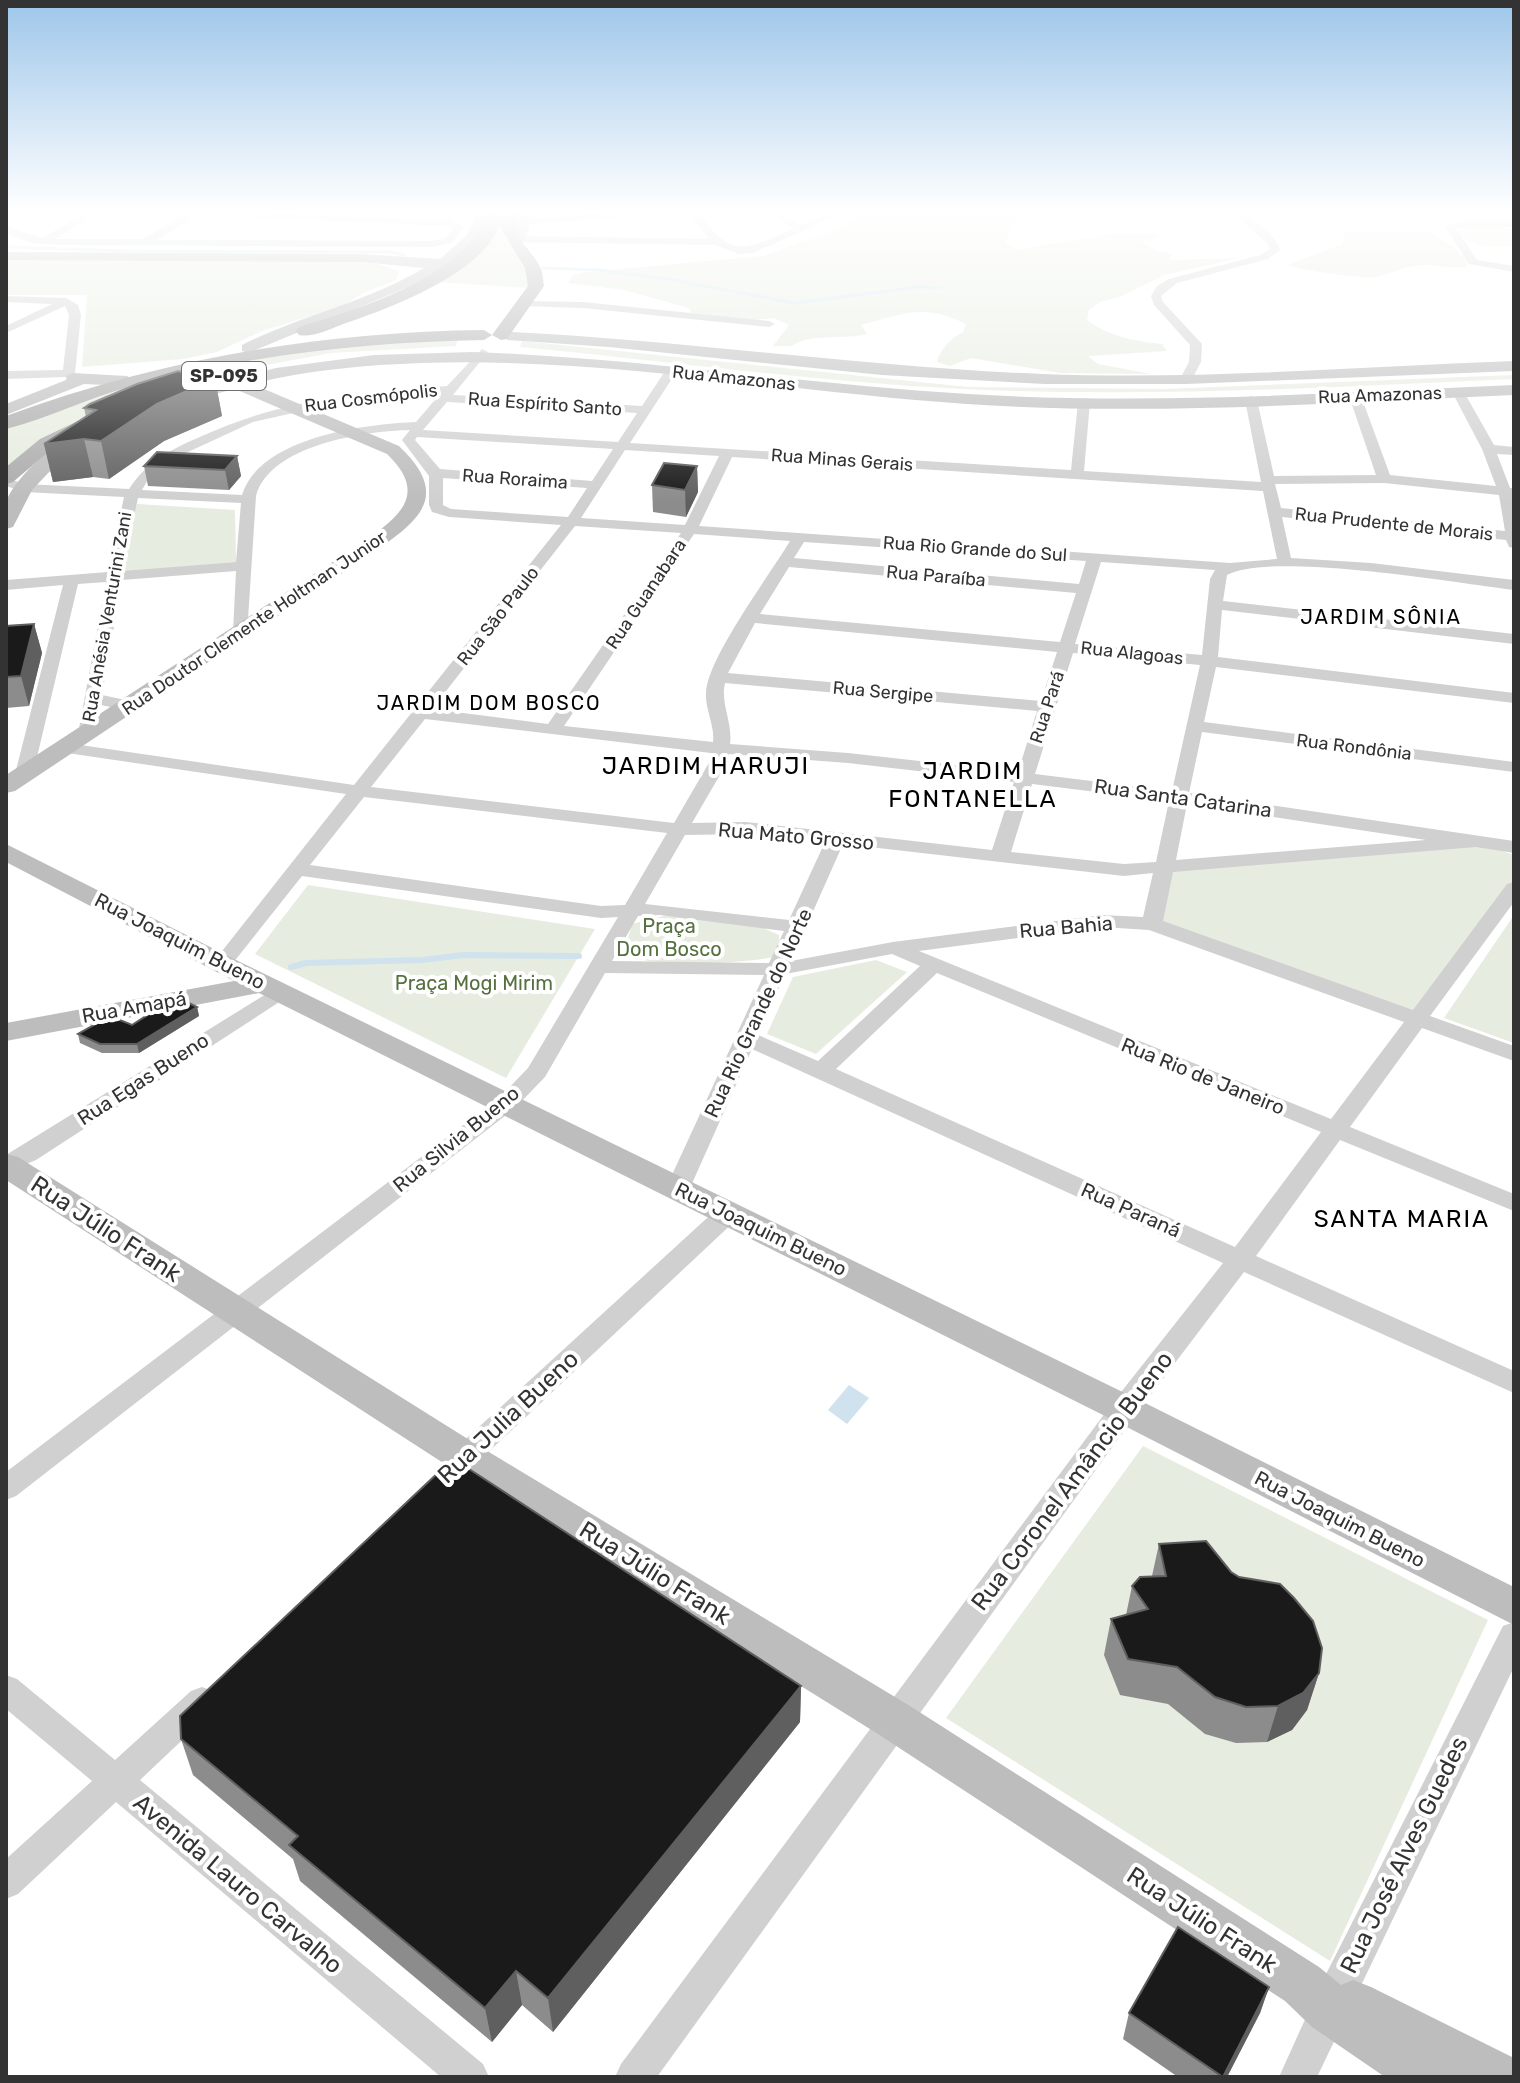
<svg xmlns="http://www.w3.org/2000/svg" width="1520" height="2083" font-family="Rubik,sans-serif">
<rect width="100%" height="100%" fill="#fff"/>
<!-- green -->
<g fill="#e6ecdf">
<path d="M501,210H507L526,266L529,288L437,282Z"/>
<path d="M868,210H1021L1005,243L1016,250L1118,233L1159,234L1158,237L1141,242L1157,251L1173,254L1169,260L1239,258L1164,275L1122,296L1100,302L1089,310L1087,320C1110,337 1135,341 1162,344L1167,351L1088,356L1098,364L1151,374L1060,373L971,358L950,366L937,362C940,349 951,338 963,332L966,324C924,303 903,314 861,325L867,334C844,340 808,333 792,346H773L789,325L774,318L753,320L690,313V309L682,306L624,290L568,283L573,275L586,272L763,256L851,225L845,222Z"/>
<path d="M1454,227L1514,229V246C1488,246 1472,250 1454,227Z"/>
<path d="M1354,231H1428L1451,245L1468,262L1467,266C1453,270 1439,264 1424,265C1406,265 1391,274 1375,277C1363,279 1297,270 1288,265L1342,244L1344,233Z"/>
<path d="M6,259L368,261L399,271L396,280L361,294L343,306L262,331L217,352L183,359L82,367L87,295H6Z"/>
<path d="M457,340L456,346L331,353L223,373L175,386L6,470V428L59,407L198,365L347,343Z"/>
<path d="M522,341L968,387L1164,389L1514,375V379C1331,387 1148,398 965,389C816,382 668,361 520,347Z"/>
<path d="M137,504L235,510L236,562L122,572Z"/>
<path d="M1478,843L1514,855V885L1413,1013L1162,922L1170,870Z"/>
<path d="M308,885L595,929L506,1078L255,954Z"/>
<path d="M668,915L763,928L779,935V946L773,957C748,963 640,969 624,953L632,924Z"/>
<path d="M1514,915V1043L1444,1018Z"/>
<path d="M876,960L907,972L816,1054L767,1034L793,977Z"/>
<path d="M1143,1446L1488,1620L1330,1961L946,1718Z"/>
</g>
<!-- water -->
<path fill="#cfe2ee" d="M849,1385L869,1398L847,1424L828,1410Z"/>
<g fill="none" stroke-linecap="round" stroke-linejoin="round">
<!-- stream-far1 -->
<g stroke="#cfe2ee" stroke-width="3">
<path d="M6,247L127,251L391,252L404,255"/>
<path d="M543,268L600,270L673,280L794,303L920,287L940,288"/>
</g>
<!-- stream -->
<path stroke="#cfe2ee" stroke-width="6" d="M291,967L306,963L423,960L463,955L579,956"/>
<!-- street -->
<g fill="#d0d0d0" fill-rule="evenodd">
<path d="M6,210H11L6,214Z"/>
<path d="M90,210H102L55,239H143L192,210L450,220L464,227L452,243L431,247L62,245L32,243L6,233V226L42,238ZM198,215L448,226L453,228L445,239L431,241L157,240Z"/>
<path d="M641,210H697C733,261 742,250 793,229L766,210H777L801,225L837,210H850L753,253L739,254L715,245L515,242L510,239L515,236L709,239L688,212L523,225L518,222L523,219Z"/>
<path d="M1229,210C1245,210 1275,233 1280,250L1268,259L1177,283L1161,296L1163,302L1202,344L1201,362L1192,379L1182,382L1180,379L1189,362L1190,345L1154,305L1151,296L1157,286L1169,279L1260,255L1270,249L1268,244Z"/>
<path d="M1464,220L1514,221V227L1456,228L1477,260L1514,266V272L1469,264L1445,226Z"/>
<path d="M6,296L66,298L78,305L81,315L75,373L77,381H69L66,377L6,379V371L63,370L69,315L65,306L6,333V326L52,304L6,302Z"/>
<path d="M526,301L583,302L769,321L775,324L769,327L583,308L522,306L521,304Z"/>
<path d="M482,349L488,352L453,395L642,406L667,368H675L677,371L630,443L1071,470L1078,402L1084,398L1090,402L1084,471L1261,482L1245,400L1251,396L1257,400L1274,476L1376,475L1349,396L1355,392L1361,396L1390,475L1496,486L1482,449L1452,392L1458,388L1464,392L1494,445L1514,447V455L1497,454L1510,488H1514V548L1509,547L1506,540L1282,517L1291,558L1371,563L1514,580V590C1458,583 1270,551 1227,575L1223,601L1514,634V644L1222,610L1218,657L1514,693V703L1216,667L1204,722L1514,762V772L1202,732L1189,793L1514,841V853L1476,847L1173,872L1163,921L1413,1010L1507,884L1514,882V902L1430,1016L1514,1046V1061L1422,1028L1350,1127L1514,1194V1211L1340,1140L1256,1256L1514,1371V1393L1244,1272L1134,1417L657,2077H615L621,2064L1114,1401L1223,1263L752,1049L690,1188L687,1194L678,1196L669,1194L666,1188L764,975L605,973L545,1077L515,1108L16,1496L6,1500V1472L499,1098L528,1068L618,917L601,918L302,876L229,968H215L212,964L215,960L346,794L67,753L58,748L67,743L354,785L561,525L449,517L432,512L429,505V476L402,440L410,430C364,431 270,445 256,496L247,635L241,637L233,632L236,571L122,580L102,695L135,702L137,706L129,711L101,705L96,734L87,739L78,734L106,582L78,584L33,774L24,779L15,774L63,585L6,590V580L108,572L124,497L24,492L6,486V478L25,484L129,489C147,461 172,449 202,436C283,399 360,393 447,386ZM440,394L416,422C365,424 260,437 242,495L142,490L150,476L175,458L253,422L338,403ZM447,402L637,413L618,442L423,430ZM417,437L613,449L592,481L440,469L415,440ZM625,450L719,456L685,525L581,518ZM732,457L1263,491L1277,559L1230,563L699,526ZM443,478L587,488L568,517L451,509L443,505ZM1384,483L1499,495L1505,531L1281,508L1275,484ZM138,498L241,503L236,562L123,571ZM575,526L681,533L548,724L432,709ZM694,534L790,541C771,573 706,660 706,693C705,710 715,725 713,742L564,726ZM804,542L1086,561L1079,584L794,558ZM1101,562L1215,570L1210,579L1202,655L1075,644ZM789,567L1076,593L1060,642L760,614ZM755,623L1057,652L1041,701L728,673ZM1073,653L1200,665L1172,791L1035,774ZM725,683L1037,711L1018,772L848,753L730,744C733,723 720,703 725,683ZM425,719L711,753L710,761L674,823L371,787ZM729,754L848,763L1014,782L992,850L746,822L692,823L728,761ZM1032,784L1169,801L1156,862L1124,864L1011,852ZM364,797L667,833L625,905L601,906L310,865ZM1187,804L1426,840L1176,860ZM746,834L825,842L789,920L645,904L685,835ZM843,844L1124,876L1153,873L1143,917L1102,915L893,942L791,961ZM660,915L784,931L769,963L612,961L638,916ZM1102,927L1149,930L1404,1022L1331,1119L919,951ZM892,954L920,966L818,1061L758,1035L785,974ZM937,973L1321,1132L1235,1247L836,1069Z"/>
<path d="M279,986L287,987L290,992L287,997L36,1160L6,1172V1155Z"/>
<path d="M728,1205L737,1207L740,1213L737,1219L466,1473L456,1476L446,1473L442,1465L446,1457L719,1207Z"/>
<path d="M1514,1622V1667L1317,2077H1279L1322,1982L1503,1626Z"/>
<path d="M6,1675L17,1679L115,1760L191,1691L202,1687L213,1691L218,1701L213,1711L140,1780L483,2064L489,2077H441L116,1802L18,1894L6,1899V1859L92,1781L6,1709Z"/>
</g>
<!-- secondary -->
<g fill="#bdbdbd" fill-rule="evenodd">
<path d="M478,210H491L478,239L454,262L423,281L248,353L242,351V345C301,315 368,302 424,268L361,262L6,260V252L361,254L440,259L467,235Z"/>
<path d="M518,210H530L529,230L522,244L517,245L510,241L515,230Z"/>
<path d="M512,332C689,341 865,367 1042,374C1199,380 1357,367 1514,361V371L1186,384H1045L882,375L609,347L507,340V334Z"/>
<path d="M473,352C639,358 803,384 968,394C1150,405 1332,393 1514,385V395C1332,403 1149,416 967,404C785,392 605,357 422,363C365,365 307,370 252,384L399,446C454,498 416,523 368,556L15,791L6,793V775L354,548C393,521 433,498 387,454L235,389L179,403L173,402L171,398L173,394L276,368L374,355Z"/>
<path d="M73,373L127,376L135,381L127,386L84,384L6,415V404L66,380L67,375Z"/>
<path d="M80,435L89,440L86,444L52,469L32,490L13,527L6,529C6,519 4,506 8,497C20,474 54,441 80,435Z"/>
<path d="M6,844L232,958L1137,1399L1514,1587V1625L1111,1419L259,993L6,1041V1023L234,981L6,862Z"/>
<path d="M6,1154L18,1157L479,1446L910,1706L1319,1967L1341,1985L1353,1980L1371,1987L1514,2058V2077H1385L1312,2027L1285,2001L878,1734L451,1468L6,1180Z"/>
</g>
<!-- primary -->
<g fill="#ababab" fill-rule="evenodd">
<path d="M489,210H503L500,220L505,210H519C507,239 529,244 540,267C543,272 543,280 544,286L507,339L501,340L492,335L484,340C364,342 249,355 133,386C90,397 49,418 6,429V416C161,359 318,332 484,330L492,335L528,286L525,268L499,225C484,273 390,308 346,323C332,328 313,338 299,335L296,331L299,327C361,308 467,277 489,210Z"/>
<path d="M84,418L91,420L94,424L91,428L54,447L13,482L6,484V467L40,439Z"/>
</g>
</g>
<!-- wall -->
<g fill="#8c8c8c">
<path d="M215,379L222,416L164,441L109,479L93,477L53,482L44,444L86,417L84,408Z"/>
<path d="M237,456L241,476L229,490L148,486L144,466Z"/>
<path d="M697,466L698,492L686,517L653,512L652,485Z"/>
<path d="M34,624L42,653L29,706L6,708V626Z"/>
<path d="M197,1007L199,1016L139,1053H102L80,1043L78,1034L132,1025Z"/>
<path d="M1159,1544L1231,1572L1319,1673L1307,1710L1292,1730L1267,1742L1236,1743L1205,1734L1168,1704L1120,1695L1104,1655L1111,1619L1126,1615L1132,1586L1152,1576Z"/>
<path d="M801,1686L800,1722L553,2032L522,2005L492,2042L300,1881L293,1859L193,1775L181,1739Z"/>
<path d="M1269,1987L1260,2013L1227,2077H1178L1123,2039L1129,2013Z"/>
</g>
<!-- shaded-wall -->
<g fill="#5f5f5f">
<path d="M215,379L222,416L164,441L109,479L101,441L157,404Z"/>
<path d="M84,439L93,477L53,482L44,444Z"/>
<path d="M237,456L241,476L229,490L225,470Z"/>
<path d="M697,466L698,492L686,517L685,490Z"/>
<path d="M34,624L42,653L29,706L21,676Z"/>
<path d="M197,1007L199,1016L139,1053L137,1044Z"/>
<path d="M1319,1673L1307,1710L1292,1730L1267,1742L1278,1706Z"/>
<path d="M801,1686L800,1722L553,2032L548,1998Z"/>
<path d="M516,1971L522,2005L492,2042L485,2008Z"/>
<path d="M1269,1987L1260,2013L1227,2077H1223Z"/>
</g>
<!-- building -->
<g fill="#1a1a1a" stroke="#5f5f5f" stroke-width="2">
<path d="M178,371L215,379L157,404L101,441L84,439L44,444L96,410L84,408L90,404L137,384Z"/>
<path d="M157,452L237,456L225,470L144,466Z"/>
<path d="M664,463L697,466L685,490L652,485Z"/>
<path d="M34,624L21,676L6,677V626Z"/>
<path d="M185,1001L197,1007L137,1044H100L78,1034L110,1016L132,1025L163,1005Z"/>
<path d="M466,1467L801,1686L548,1998L516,1971L485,2008L289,1845L298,1836L181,1739L180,1716L441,1470Z"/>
<path d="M1206,1541L1231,1572L1239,1577L1280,1584L1294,1598L1313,1621L1322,1648L1319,1673L1303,1693L1278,1706L1246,1707L1215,1697L1177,1667L1128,1659L1111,1619L1148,1609L1132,1586L1140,1577L1166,1576L1159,1544Z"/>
<path d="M1178,1927L1269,1987L1223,2077L1129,2013Z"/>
</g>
<!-- sky -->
<linearGradient id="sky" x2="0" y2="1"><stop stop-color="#9ec6ea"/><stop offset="0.42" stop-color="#fff"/><stop offset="1" stop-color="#fff" stop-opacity="0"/></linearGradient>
<rect width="1520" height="502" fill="url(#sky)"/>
<g text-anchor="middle" stroke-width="8" stroke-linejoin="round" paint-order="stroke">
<!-- shield labels -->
<rect fill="#fff" stroke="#707070" stroke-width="2" x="182" y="362" width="84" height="28" rx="6"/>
<g font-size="18" font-weight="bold" fill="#333">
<text x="224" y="382">SP-095</text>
</g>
<!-- far-street labels -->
<g font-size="18" fill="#333" stroke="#fff">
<text transform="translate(734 378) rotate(6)" y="6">Rua Amazonas</text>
<text transform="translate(1380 395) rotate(-2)" y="6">Rua Amazonas</text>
<text transform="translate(371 398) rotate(-7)" y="6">Rua Cosmópolis</text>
<text transform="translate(545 404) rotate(4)" y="6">Rua Espírito Santo</text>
<text transform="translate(842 460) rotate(4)" y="6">Rua Minas Gerais</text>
<text transform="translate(515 479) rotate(4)" y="6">Rua Roraima</text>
<text transform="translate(1394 524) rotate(6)" y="6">Rua Prudente de Morais</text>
<text transform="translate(975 549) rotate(4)" y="6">Rua Rio Grande do Sul</text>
<text transform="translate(936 576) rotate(5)" y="6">Rua Paraíba</text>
<text transform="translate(646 594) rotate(-56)" y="6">Rua Guanabara</text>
<text transform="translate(498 616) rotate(-52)" y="6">Rua São Paulo</text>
<text transform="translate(107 617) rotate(-80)" y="6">Rua Anésia Venturini Zani</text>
<text transform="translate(254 623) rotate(-34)" y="6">Rua Doutor Clemente Holtman Junior</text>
<text transform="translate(1132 653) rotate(6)" y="6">Rua Alagoas</text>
<text transform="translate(883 692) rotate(5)" y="6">Rua Sergipe</text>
<text transform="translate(1047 707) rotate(-72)" y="6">Rua Pará</text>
<text transform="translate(1354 747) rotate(7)" y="6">Rua Rondônia</text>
</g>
<!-- far-quarter labels -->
<g font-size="20" letter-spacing="2" fill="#000" stroke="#fff">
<text x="1381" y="624">JARDIM SÔNIA</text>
<text x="489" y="710">JARDIM DOM BOSCO</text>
</g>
<!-- street labels -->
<g font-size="20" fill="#333" stroke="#fff">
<text transform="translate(1183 798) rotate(8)" y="7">Rua Santa Catarina</text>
<text transform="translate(796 836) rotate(5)" y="7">Rua Mato Grosso</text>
<text transform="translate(1066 927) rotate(-5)" y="7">Rua Bahia</text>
<text transform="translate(180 941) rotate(27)" y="7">Rua Joaquim Bueno</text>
<text transform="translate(134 1007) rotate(-10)" y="7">Rua Amapá</text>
<text transform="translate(758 1013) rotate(-65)" y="7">Rua Rio Grande do Norte</text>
<text transform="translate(1203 1076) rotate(22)" y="7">Rua Rio de Janeiro</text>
<text transform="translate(143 1079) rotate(-33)" y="7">Rua Egas Bueno</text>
<text transform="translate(456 1139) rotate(-39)" y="7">Rua Silvia Bueno</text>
<text transform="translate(1131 1210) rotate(24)" y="7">Rua Paraná</text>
<text transform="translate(761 1229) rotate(26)" y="7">Rua Joaquim Bueno</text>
<text transform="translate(1340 1519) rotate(27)" y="7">Rua Joaquim Bueno</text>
</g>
<!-- park labels -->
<g font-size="20" fill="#56703f" stroke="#fff">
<text x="669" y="933">Praça<tspan x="669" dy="23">Dom Bosco</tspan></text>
<text x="474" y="990">Praça Mogi Mirim</text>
</g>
<!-- quarter labels -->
<g font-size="24" letter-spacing="2" fill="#000" stroke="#fff">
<text x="706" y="774">JARDIM HARUJI</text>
<text x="973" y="779">JARDIM<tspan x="973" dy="28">FONTANELLA</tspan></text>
<text x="1402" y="1227">SANTA MARIA</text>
</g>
<!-- near-street labels -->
<g font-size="24" fill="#333" stroke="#fff">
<text transform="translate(106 1229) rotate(33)" y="8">Rua Júlio Frank</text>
<text transform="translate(508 1417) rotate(-43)" y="8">Rua Julia Bueno</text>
<text transform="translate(1072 1481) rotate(-53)" y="8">Rua Coronel Amâncio Bueno</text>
<text transform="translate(655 1573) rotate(32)" y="8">Rua Júlio Frank</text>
<text transform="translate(1404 1855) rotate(-64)" y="8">Rua José Alves Guedes</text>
<text transform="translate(238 1884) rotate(40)" y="8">Avenida Lauro Carvalho</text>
<text transform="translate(1202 1920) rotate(33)" y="8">Rua Júlio Frank</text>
</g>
</g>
<!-- border -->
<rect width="1520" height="2083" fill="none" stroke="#333333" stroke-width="16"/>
</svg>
